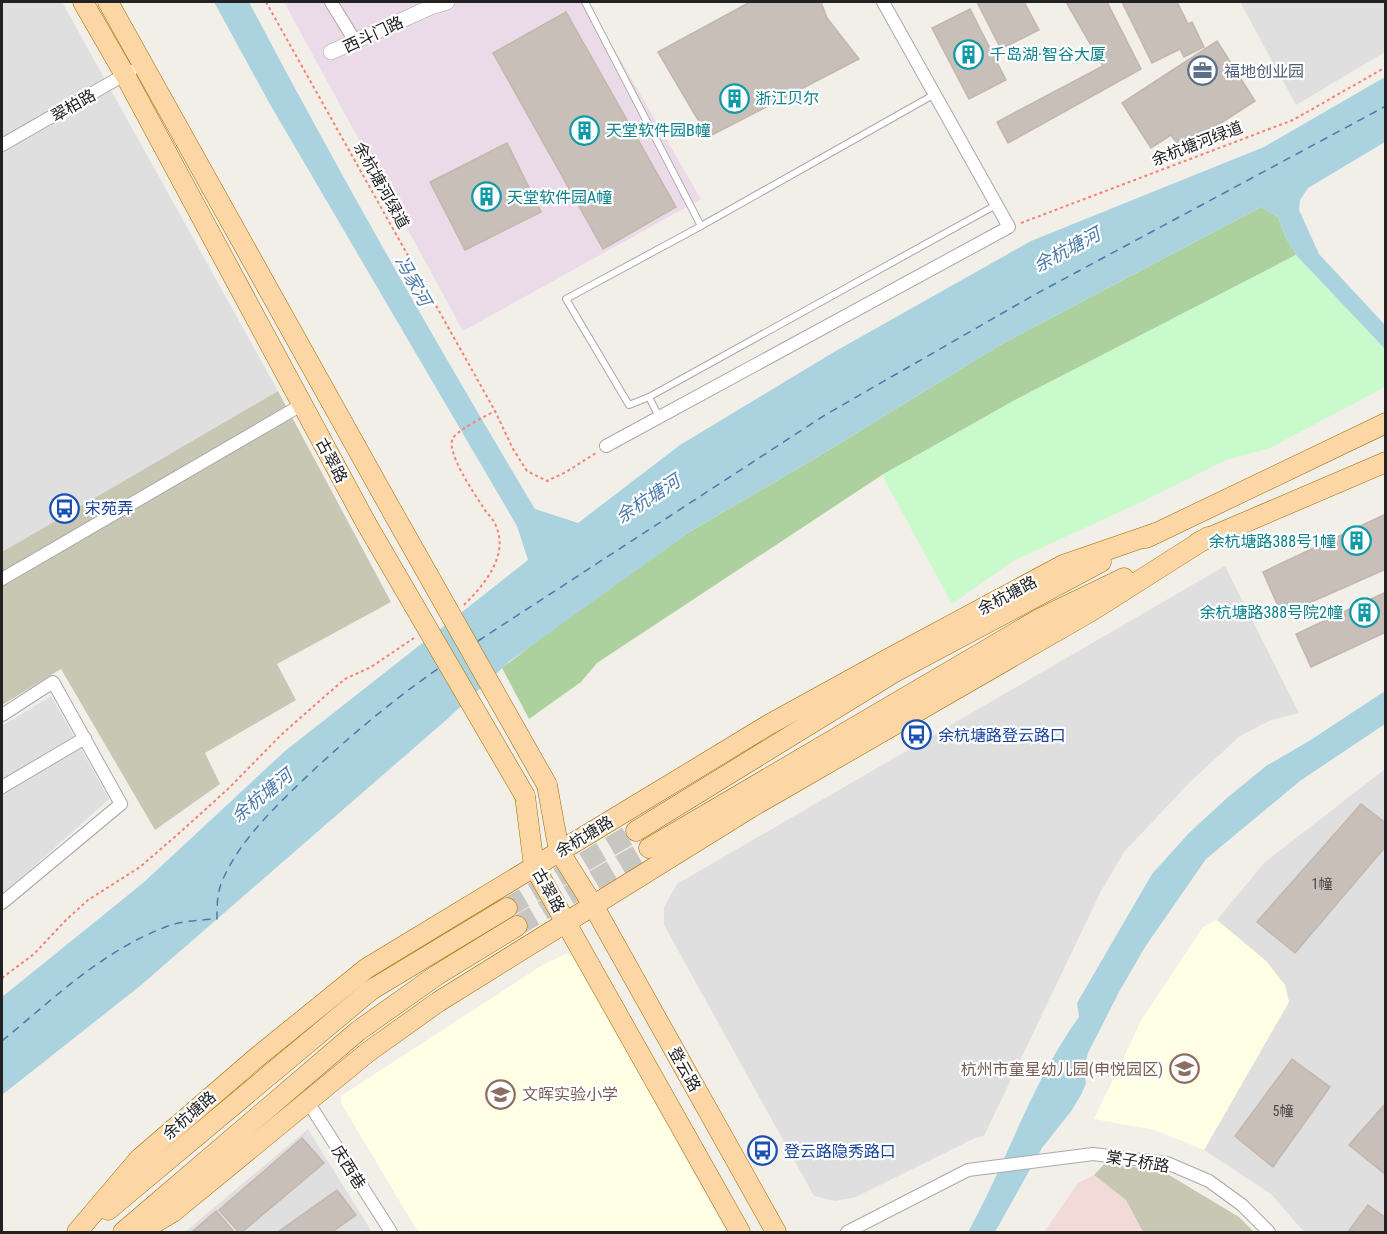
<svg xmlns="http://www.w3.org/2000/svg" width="1387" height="1234" font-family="'Roboto Condensed','Noto Sans SC',sans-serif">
<rect width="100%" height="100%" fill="#f2efe9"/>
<!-- residential -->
<g fill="#e0dfdf">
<path d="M2,2H62L278,391L2,552Z"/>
<path d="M1240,2H1385V52L1296,105Z"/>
<path d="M1225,566L1299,713L1271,720L1240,736L1190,782L1124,852L1101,891L984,1136L975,1138L856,1197L835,1201L814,1196L664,925V907L677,884Z"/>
<path d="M51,696L109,799L2,895V726Z"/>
<path d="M1385,769V1232H1304L1271,1194L1204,1150L1289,1001L1266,961L1217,920L1264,863Z"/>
<path d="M308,1129L372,1232H185Z"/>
</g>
<!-- commercial -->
<path fill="#f2dad9" d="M1094,1175L1126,1200L1143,1232H1044L1078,1183Z"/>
<!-- industrial -->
<path fill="#ebdbe8" d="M284,2H587L701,199L463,331Z"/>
<!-- education -->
<g fill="#ffffe5">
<path d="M1217,920L1266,961L1285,985L1289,1002L1204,1150L1155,1130L1094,1119L1142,1019L1203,927Z"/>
<path d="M566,954L582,959L658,1093L676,1141L726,1232H418L341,1103V1096L541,966Z"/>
</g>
<!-- construction -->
<g fill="#c7c7b4">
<path d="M278,391L391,602L277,664L296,700L205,753L220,784L155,830L61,669L2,705V552Z"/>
<path d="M1107,1161L1169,1175L1239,1217L1254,1232H1143L1126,1200L1094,1175Z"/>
</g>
<!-- forest -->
<path fill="#add19e" d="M1261,207L1278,217L1285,236L1296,255L1017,399L882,475L597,663L581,682L529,719L502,668L567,618L691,531L819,456L1000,345Z"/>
<!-- park -->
<path fill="#c8facc" d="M1296,255L1385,349V387L1270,448L1226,460L1137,504L1013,561L952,604L882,475L1017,399Z"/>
<!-- water -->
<g fill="#aad3df">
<path d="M214,2H249C339,173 435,342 535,509L578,523L680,445L834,352L1031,241L1264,147L1385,77V142L1308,188L1300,200L1299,210L1319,254L1385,325V349L1296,255L1285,236L1278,217L1261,207L1000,345L819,456L691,531L510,661L445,721L140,986L2,1095V997L143,883L285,751L528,560L517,526L271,106Z"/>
<path d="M1385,691V724L1300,781L1206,859L1145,947L1119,992L1088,1053L1084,1070L1086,1083L1082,1093L1072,1110L1042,1148L995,1232H968C1007,1162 1031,1083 1079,1017L1077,1003L1152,874L1189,833L1227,798L1266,766L1309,741Z"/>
</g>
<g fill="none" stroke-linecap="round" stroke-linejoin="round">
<!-- ferry -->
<g stroke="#4a7aab" stroke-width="1.5" stroke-dasharray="8 6" stroke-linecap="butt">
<path d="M478,641L825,415L1034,295L1386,106"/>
<path d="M2,1041C52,1000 101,952 163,928C179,921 199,920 217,919C217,904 217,892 223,879C240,841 271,811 301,782C344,741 390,702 439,668"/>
</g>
</g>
<!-- building -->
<g fill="#c7bfb8" stroke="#c4b6ab" stroke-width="1.5">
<path d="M750,2H821L827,18L859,59L708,137L658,52Z"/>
<path d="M977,2H1024L1039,30L1001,49Z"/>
<path d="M1066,2H1107L1141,69L1008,143L997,122L1103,66Z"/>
<path d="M1122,2H1177L1188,24L1192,22L1204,47L1184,57L1180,49L1152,63Z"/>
<path d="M970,9L1006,80L969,99L932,28Z"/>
<path d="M566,12L676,207L603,249L493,53Z"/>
<path d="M1217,41L1255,101L1181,149L1171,135L1151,148L1122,103Z"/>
<path d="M507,143L541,212L465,250L430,182Z"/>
<path d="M1386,514V569L1282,615L1263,572Z"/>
<path d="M1386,592V632L1311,667L1296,634Z"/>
<path d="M1361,804L1386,823V846L1295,953L1257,922Z"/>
<path d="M1292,1059L1330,1087L1273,1167L1235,1136Z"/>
<path d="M1386,1103V1175L1349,1145Z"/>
<path d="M302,1138L324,1163L242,1232H239L219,1210Z"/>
<path d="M337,1190L356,1215L332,1232H278Z"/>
<path d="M1368,1205L1386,1218V1232H1348Z"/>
<path d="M216,1211L234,1232H192Z"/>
</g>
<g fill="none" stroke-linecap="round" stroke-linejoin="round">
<!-- primary-tunnel -->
<g stroke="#c8c6c1" stroke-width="20" stroke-dasharray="20 10" stroke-linecap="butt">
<path d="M507,908L636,831"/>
<path d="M517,926L649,848"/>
</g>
<defs>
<g id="service">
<path d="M585,2L701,226L935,94"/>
<path d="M649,397L629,405L566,299L701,226"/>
<path d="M659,417L649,397L996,205"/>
</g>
<g id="minor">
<path d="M331,2L355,41"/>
<path d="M2,145L131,71"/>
<path d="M606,446L1009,227L883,2"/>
<path d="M2,579L303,404"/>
<path d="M2,715L53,682L121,804L2,903"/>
<path d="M2,787L85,738"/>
<path d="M308,1102L391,1232"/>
<path d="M847,1232L968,1170L1093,1154L1167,1163L1209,1181L1242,1205L1269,1232"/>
</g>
<path id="tertiary" d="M331,52L431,7L447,2"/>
<g id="primary">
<path d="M83,2L125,75L366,523"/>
<path d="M108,2L392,511"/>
<path d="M1146,538L1386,423"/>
<path d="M1199,542L1386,462"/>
<path d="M547,785L559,851L593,905L776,1232"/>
<path d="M525,796L534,866L740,1232"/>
<path d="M636,831L893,673L1101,562"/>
<path d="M649,848L1039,619L1124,578"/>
<path d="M108,1210L371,990L507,908"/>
<path d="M77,1232L139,1159L256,1058L367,968L770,724L888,659L1063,565L1156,533"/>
<path d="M123,1232L358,1031L437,975L517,926"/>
<path d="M139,1232L173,1212L368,1052L438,1002L750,808L1093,610L1208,537"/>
</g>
</defs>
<!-- service casing -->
<use href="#service" stroke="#a9a9a9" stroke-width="8"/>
<!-- minor casing -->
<use href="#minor" stroke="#a9a9a9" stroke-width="14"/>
<!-- tertiary casing -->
<use href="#tertiary" stroke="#a9a9a9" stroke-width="16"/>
<!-- primary casing -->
<use href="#primary" stroke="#a06b00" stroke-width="21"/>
<!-- path -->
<g stroke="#fa8072" stroke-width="2" stroke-dasharray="3 3" stroke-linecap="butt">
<path d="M266,2L495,411L513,449L527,471L547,481L566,472L596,453"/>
<path d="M1021,223L1293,120L1386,67"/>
<path d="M464,605C484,585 509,556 496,526C493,518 487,514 483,507C475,495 445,451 453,438C459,429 484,417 495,411"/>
<path d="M2,978L34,954L66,920L88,900L140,867L177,835L228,789L281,735L325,696L345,679L371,667L414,638"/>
</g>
<!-- service -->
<use href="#service" stroke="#fff" stroke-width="6"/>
<!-- minor -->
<use href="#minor" stroke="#fff" stroke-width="12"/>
<!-- tertiary -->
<use href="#tertiary" stroke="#fff" stroke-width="15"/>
<!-- primary -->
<use href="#primary" stroke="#fcd6a4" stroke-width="20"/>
<defs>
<g id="primary-bridge">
<path d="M392,511L547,785"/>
<path d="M366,523L525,796"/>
</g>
</defs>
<!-- primary-bridge casing -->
<use href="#primary-bridge" stroke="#a06b00" stroke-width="21" stroke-linecap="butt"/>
<!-- primary-bridge -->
<use href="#primary-bridge" stroke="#fcd6a4" stroke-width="20"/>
</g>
<!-- icons -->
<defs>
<symbol id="building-ring" viewBox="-11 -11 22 22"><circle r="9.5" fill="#fff" stroke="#0f9aa8" stroke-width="1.5"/><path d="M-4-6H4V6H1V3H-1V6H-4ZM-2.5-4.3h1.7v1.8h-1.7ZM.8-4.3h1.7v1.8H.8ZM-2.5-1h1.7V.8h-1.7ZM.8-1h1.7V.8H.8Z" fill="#0f9aa8"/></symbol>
<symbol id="office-ring" viewBox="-11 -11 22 22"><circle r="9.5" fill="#fff" stroke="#5c6f8a" stroke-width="1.5"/><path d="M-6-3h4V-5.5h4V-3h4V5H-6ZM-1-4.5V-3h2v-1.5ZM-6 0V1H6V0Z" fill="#5c6f8a"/></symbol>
<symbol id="bus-ring" viewBox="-11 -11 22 22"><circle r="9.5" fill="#fff" stroke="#1a4fb4" stroke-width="1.5"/><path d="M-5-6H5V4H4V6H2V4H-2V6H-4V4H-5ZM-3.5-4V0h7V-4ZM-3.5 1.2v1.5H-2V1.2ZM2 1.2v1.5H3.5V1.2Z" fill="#1a4fb4"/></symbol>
<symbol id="school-ring" viewBox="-11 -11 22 22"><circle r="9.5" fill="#fff" stroke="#8d6e63" stroke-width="1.5"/><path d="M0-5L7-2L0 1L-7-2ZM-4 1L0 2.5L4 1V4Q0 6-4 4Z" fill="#8d6e63"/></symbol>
</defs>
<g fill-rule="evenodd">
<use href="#building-ring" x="952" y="38" width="33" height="33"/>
<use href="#office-ring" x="1186" y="54" width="33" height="33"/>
<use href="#building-ring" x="718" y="82" width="33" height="33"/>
<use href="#building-ring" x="568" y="114" width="33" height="33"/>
<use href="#building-ring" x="470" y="180" width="33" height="33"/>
<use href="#bus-ring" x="48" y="492" width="33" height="33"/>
<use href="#building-ring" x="1340" y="524" width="33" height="33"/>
<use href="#building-ring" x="1348" y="596" width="33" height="33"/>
<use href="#bus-ring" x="900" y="718" width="33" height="33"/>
<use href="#school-ring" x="1168" y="1052" width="33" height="33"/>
<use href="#school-ring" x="484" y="1078" width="33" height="33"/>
<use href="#bus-ring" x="746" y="1134" width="33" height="33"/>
</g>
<g text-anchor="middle" stroke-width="4.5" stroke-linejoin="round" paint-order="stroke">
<!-- number labels -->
<g font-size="14" fill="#4b4948">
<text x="1322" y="889">1幢</text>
<text x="1283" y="1116">5幢</text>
</g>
<!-- street labels -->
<g font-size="16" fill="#222" stroke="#fff">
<text transform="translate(373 34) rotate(-25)" y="6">西斗门路</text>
<text transform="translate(73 105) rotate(-30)" y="6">翠柏路</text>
<text transform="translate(1197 143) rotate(-21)" y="6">余杭塘河绿道</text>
<text transform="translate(382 185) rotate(61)" y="6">余杭塘河绿道</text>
<text transform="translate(332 460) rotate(62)" y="6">古翠路</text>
<text transform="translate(1007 595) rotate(-28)" y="6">余杭塘路</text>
<text transform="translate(584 836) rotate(-31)" y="6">余杭塘路</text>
<text transform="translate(549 890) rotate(61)" y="6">古翠路</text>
<text transform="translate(685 1069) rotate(61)" y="6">登云路</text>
<text transform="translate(189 1115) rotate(-41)" y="6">余杭塘路</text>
<text transform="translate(1138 1161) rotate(9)" y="6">棠子桥路</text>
<text transform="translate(349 1167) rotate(58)" y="6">庆西巷</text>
</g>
<!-- culture labels -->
<g font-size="16" fill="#0d838f" stroke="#fff" text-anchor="start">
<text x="990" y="60">千岛湖·智谷大厦</text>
<text x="755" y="104">浙江贝尔</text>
<text x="606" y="136">天堂软件园B幢</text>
<text x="507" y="203">天堂软件园A幢</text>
<text x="1336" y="547" text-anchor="end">余杭塘路388号1幢</text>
<text x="1343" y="618" text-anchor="end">余杭塘路388号院2幢</text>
</g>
<!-- service labels -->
<g font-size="16" fill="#4e5e75" stroke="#fff" text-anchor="start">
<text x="1224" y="77">福地创业园</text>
</g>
<!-- transit labels -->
<g font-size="16" fill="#164399" stroke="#fff" text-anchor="start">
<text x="85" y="514">宋苑弄</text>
<text x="938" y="741">余杭塘路登云路口</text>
<text x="784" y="1157">登云路隐秀路口</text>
</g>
<!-- education labels -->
<g font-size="16" fill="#785e54" stroke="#fff" text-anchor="end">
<text x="1163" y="1075">杭州市童星幼儿园(申悦园区)</text>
<text x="522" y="1100" text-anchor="start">文晖实验小学</text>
</g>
<!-- water labels -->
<g font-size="18" font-style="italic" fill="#4a7aab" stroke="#fff">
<text transform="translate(1067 250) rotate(-28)" y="6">余杭塘河</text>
<text transform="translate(413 281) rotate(61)" y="6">冯家河</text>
<text transform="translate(648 499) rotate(-33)" y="6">余杭塘河</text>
<text transform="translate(262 796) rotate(-39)" y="6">余杭塘河</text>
</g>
</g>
<!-- border -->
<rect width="1387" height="1234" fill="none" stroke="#222222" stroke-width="6"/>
</svg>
